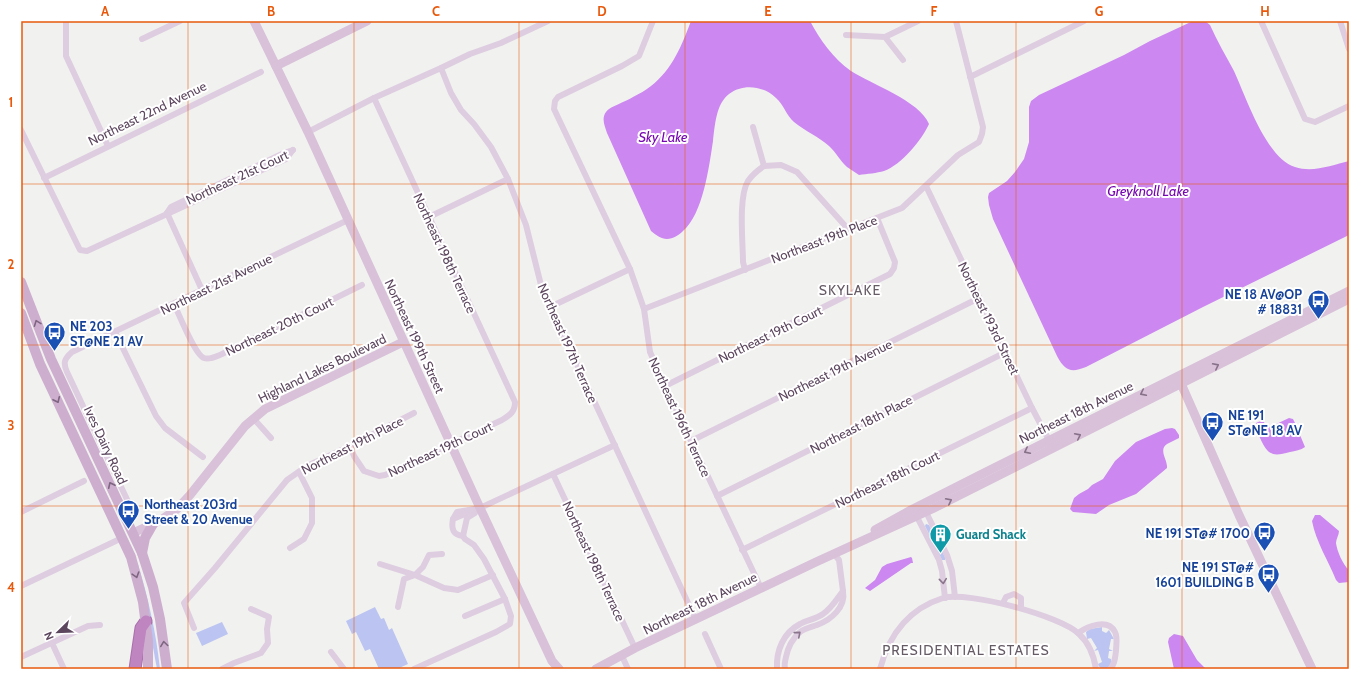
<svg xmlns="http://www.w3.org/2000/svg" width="1370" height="690" font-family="Cabin,sans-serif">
<rect width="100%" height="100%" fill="#f1f2ef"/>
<!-- green -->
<g fill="#bcc4f1">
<path d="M926,524L929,525L945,557V560H942L925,526Z"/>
<path d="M137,561C148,597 156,632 160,669H157Z"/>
<path d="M375,607L381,619L384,618L389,630L392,628L408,664L397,669H379L370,649L365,651L356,632L352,634L346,621Z"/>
<path d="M222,622L228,634L202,646L196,633Z"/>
<path d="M1102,627V631L1106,633L1109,630L1114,639H1111L1109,649L1113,651H1109L1108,658L1111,659V665C1107,670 1100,671 1098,664L1102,662L1098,650L1094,651L1097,648L1091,638L1087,639L1086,632L1090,629Z"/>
</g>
<!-- water -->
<g fill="#cc87f0">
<path d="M691,21H810C820,40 833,58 851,71C871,84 920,101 929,124C922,140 901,165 884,171C877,173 867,174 859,175C855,172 851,170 847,167C840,161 836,152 829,146C819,137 805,131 794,122C786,115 784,105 776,98C764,86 743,83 729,94C716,104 715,125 713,141C709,167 703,214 683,231C679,235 673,239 667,239C661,239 656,235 651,231L607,133C605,126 601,119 606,112C610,106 626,102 633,97C639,94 646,90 651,86C672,70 682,45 691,21Z"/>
<path d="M1193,21H1205L1210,25C1217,41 1226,56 1234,71C1246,97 1266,158 1295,167C1313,173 1332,165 1349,161V235L1203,307L1086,367C1071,373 1065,371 1057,356L993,219L989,205L988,197L989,193L1007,181L1015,172L1024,159L1029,142V107L1031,101L1039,95L1124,55L1150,41Z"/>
<path d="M1289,418L1293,419L1295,423L1305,447C1301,450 1295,451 1290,452C1272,457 1268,455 1260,438C1258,433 1255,429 1256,423L1263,420L1266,426L1270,427Z"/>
<path d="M1172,428L1175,429L1179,435V438C1175,440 1171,442 1167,444C1158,450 1168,460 1167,468L1136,494L1109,505L1096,514L1073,512L1070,509L1074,498L1079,494L1088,489L1092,485L1103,479L1115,461L1136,442L1165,429Z"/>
<path d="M1315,515H1320L1339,531C1339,535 1336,539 1336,543C1337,551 1343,565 1349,570V582L1339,583L1336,580C1328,560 1316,542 1312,521Z"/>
<path d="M911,557L912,558L913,563H911L870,591L865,588L875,580L882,567L887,564Z"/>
<path d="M1174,634L1183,636L1197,660L1206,669H1174L1168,642L1169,638Z"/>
</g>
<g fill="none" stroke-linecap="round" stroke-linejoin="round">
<defs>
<path id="highway" d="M135,669L141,628L146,621"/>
</defs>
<!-- highway casing -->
<use href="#highway" stroke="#ab70ac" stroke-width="13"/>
<!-- street -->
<g stroke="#decde0" stroke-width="6">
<path d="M66,21V56L108,146"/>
<path d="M653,21L639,56L622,66L558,97L555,101L554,109L630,269L644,309L650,352L665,386L761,588"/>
<path d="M1261,21L1305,119L1315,122L1349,106"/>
<path d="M1340,21L1349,49"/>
<path d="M846,35L885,37L903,60"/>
<path d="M885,37L918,21"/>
<path d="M142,39L180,21"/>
<path d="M441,68L451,93L461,110L474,124L491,147L508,179L526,225L542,289L696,620"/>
<path d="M970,77L1084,21"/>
<path d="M753,127L764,166"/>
<path d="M21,130L80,250L87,251L286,159L293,150"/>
<path d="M308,132L374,98L441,68L470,54L501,43L548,21"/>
<path d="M764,166L781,165L797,172L848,229"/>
<path d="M44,178L261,72"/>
<path d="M926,186L1032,408L1051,444"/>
<path d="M167,213L171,207L284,153L293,150"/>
<path d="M167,213L202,290"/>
<path d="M429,217L508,179"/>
<path d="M745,270L743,262C743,243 738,197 748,181C752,175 758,170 764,166"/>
<path d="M174,304C179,314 195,355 204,358C210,360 217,356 222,354L362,285"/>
<path d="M550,307L630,269"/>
<path d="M644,309L902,208L958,155L979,142L982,134L983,127L956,21"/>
<path d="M115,332L156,416L165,428L203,457"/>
<path d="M665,386L890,274L894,268L895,262L877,218"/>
<path d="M253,418L271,438"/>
<path d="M691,441L979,298"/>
<path d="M350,446L354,456L364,471L379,476L385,475L502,420C510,415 515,412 515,402L374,98"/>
<path d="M553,474L635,648"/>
<path d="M717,496L1006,352"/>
<path d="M132,510L67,372C63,363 64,359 72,352L348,220"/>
<path d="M923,510L926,512L947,555L952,571L955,597"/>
<path d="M21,512L84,481"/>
<path d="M917,513V517L939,560L942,571L945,598"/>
<path d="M453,519L457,512L469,510"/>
<path d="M463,536L467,518L475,513L476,509"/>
<path d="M290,548L304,539L312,523V498L299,472"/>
<path d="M742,550L1032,408"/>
<path d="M834,554L839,560L843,591"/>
<path d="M380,564L415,575L423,567L429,555L442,554"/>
<path d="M21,586L122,538"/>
<path d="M1003,603L1006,597L1014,594L1021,598V608"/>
<path d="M398,607L404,579L415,575L444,588L458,590L493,575"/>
<path d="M465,616L505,599"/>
<path d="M194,628L184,603L215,568L287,480L307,466L350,446L414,413"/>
<path d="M1078,633C1088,626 1108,618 1115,632C1118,638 1116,645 1116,651C1115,658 1115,664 1110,669"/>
<path d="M705,634L721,669"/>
<path d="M52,643L64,669"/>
<path d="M331,652L344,669"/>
<path d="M622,656L628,669"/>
<path d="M21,657L88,626L100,625"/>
<path d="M222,669L234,663L261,653L268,643L267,629L269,617L251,609"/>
<path d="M414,669L496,632L510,624L511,616L505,599L484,559L474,545L465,539L463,536C453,535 451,529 453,519L465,514L469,510L480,508L615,445"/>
<path d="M777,669C776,651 783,633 800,624C807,620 816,619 823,614C831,609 837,599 843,591C846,607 831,620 817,625C811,627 805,628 800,632C792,639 788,647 786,657C785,661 784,665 785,669"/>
<path d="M880,669C889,635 908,609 943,598C968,591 1061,616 1079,634C1089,643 1094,656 1096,669"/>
</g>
<!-- secondary -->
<g stroke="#d8c1d9" stroke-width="9">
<path d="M254,21L308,132L480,508L552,661L559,669"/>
<path d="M276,66L367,21"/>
<path d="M1179,379L1239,515L1312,669"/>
<path d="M875,530L911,510L980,475L1349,291"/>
<path d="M133,533L161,520L177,509L190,495L245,426L265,409L403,342"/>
<path d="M596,669L635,648L816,562L932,509L1349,299"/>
</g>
<!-- primary -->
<g stroke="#ceaecf" stroke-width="10">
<path d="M21,282L51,359L142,553L153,587L160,619L167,669"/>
<path d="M21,313L40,364L131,557L143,602L148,641V669"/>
<path d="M142,553L145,538L153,524"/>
</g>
<!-- highway -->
<use href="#highway" stroke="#be85c0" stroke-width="11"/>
</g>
<!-- one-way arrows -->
<defs><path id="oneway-chevron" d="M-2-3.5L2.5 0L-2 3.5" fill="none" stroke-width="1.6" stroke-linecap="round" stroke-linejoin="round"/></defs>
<g stroke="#7e6580">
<use href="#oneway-chevron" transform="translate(37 323) rotate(-111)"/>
<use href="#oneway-chevron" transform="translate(57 400) rotate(65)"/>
<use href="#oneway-chevron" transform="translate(111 485) rotate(-115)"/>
<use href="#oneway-chevron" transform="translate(136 575) rotate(73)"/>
<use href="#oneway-chevron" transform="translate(164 644) rotate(-98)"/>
</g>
<g stroke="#877189">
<use href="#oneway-chevron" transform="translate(1216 366) rotate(-27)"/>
<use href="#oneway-chevron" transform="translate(1143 393) rotate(154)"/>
<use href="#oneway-chevron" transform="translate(1078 436) rotate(-26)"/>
<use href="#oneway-chevron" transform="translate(1027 451) rotate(153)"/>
<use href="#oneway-chevron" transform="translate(949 501) rotate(-27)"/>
</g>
<g stroke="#8a758c">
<use href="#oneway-chevron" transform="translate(943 581) rotate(84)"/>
<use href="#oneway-chevron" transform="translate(798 634) rotate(-41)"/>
</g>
<!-- grid -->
<path fill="none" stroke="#e8590c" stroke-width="1" stroke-opacity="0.55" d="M188,21V669M354,21V669M519,21V669M685,21V669M851,21V669M1016,21V669M1182,21V669M21,184H1349M21,345H1349M21,506H1349"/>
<!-- icons -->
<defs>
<symbol id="bus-pin" viewBox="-11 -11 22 30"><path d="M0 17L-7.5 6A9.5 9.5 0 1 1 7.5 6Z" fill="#1a4fb4" stroke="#fff"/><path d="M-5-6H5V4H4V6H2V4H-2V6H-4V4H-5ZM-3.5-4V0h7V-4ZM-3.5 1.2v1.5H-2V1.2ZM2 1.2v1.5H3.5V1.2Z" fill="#fff"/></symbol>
<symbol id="building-pin" viewBox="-11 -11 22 30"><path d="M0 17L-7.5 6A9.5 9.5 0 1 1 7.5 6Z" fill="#0f9aa8" stroke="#fff"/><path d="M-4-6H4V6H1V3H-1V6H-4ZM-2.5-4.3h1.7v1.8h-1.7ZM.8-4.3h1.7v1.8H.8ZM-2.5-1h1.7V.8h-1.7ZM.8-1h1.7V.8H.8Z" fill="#fff"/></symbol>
</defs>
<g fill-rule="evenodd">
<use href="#bus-pin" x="1306" y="288" width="25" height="34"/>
<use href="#bus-pin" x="42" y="320" width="25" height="34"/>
<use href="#bus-pin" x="1200" y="410" width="25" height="34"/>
<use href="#bus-pin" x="116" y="498" width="25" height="34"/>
<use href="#bus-pin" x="1252" y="520" width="25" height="34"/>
<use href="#building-pin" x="928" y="522" width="25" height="34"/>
<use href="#bus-pin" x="1256" y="562" width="25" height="34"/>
</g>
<g text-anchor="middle" stroke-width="4" stroke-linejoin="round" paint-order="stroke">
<!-- street labels -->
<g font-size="13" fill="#5c465e" stroke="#fff">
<text transform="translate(147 113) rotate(-26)" y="5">Northeast 22nd Avenue</text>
<text transform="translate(237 177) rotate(-25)" y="5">Northeast 21st Court</text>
<text transform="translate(824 239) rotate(-21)" y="5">Northeast 19th Place</text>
<text transform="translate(445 253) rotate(65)" y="5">Northeast 198th Terrace</text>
<text transform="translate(216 284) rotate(-26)" y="5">Northeast 21st Avenue</text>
<text transform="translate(989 318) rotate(64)" y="5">Northeast 193rd Street</text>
<text transform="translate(279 326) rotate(-26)" y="5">Northeast 20th Court</text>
<text transform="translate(770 334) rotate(-26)" y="5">Northeast 19th Court</text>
<text transform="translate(415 336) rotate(65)" y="5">Northeast 199th Street</text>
<text transform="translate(568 343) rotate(66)" y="5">Northeast 197th Terrace</text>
<text transform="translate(322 368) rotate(-26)" y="5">Highland Lakes Boulevard</text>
<text transform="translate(835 370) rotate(-26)" y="5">Northeast 19th Avenue</text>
<text transform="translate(1076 412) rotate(-26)" y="5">Northeast 18th Avenue</text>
<text transform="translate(680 417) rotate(65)" y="5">Northeast 196th Terrace</text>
<text transform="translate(861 424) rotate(-27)" y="5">Northeast 18th Place</text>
<text transform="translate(106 445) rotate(65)" y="5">Ives Dairy Road</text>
<text transform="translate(352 445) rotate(-27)" y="5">Northeast 19th Place</text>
<text transform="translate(440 449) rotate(-25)" y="5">Northeast 19th Court</text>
<text transform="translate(887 479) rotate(-26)" y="5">Northeast 18th Court</text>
<text transform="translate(594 561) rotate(65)" y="5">Northeast 198th Terrace</text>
<text transform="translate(700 603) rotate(-26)" y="5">Northeast 18th Avenue</text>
</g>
<!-- transit labels -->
<g font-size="13" font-weight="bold" fill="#164399" stroke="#fff" text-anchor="end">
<text x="1302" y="299">NE 18 AV@OP<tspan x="1302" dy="15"># 18831</tspan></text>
<text x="70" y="331" text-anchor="start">NE 203<tspan x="70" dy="15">ST@NE 21 AV</tspan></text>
<text x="1228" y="420" text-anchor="start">NE 191<tspan x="1228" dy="15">ST@NE 18 AV</tspan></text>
<text x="144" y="509" text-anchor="start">Northeast 203rd<tspan x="144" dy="15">Street &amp; 20 Avenue</tspan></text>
<text x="1250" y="538">NE 191 ST@# 1700</text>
<text x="1254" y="572">NE 191 ST@#<tspan x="1254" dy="15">1601 BUILDING B</tspan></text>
</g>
<!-- culture labels -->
<g font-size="13" font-weight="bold" fill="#0d838f" stroke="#fff" text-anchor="start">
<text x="956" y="539">Guard Shack</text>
</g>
<!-- water labels -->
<g font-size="14" font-style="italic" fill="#7705b2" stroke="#fff">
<text x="663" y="142">Sky Lake</text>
<text x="1148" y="196">Greyknoll Lake</text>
</g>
<!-- neighbourhood labels -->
<g font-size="14" letter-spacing="1" fill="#655b65" stroke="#fff">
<text x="850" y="295">SKYLAKE</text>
<text x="966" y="655">PRESIDENTIAL ESTATES</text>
</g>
</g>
<!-- border -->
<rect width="1370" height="690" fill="none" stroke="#ffffff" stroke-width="44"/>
<!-- north arrow -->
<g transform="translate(58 632) rotate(247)" stroke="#ffffff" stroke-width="3" paint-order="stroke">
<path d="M0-3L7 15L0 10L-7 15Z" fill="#5c465e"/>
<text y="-6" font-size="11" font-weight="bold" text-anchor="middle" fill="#5c465e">N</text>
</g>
<rect x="22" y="22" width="1326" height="646" fill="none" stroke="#e8590c" stroke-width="1.5"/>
<g font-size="13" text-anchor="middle" font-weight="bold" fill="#e8590c">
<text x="105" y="16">A</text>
<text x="271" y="16">B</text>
<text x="436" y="16">C</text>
<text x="602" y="16">D</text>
<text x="768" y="16">E</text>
<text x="934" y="16">F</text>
<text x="1099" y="16">G</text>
<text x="1265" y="16">H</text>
<text x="11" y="107">1</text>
<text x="11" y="269">2</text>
<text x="11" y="430">3</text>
<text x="11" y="592">4</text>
</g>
</svg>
